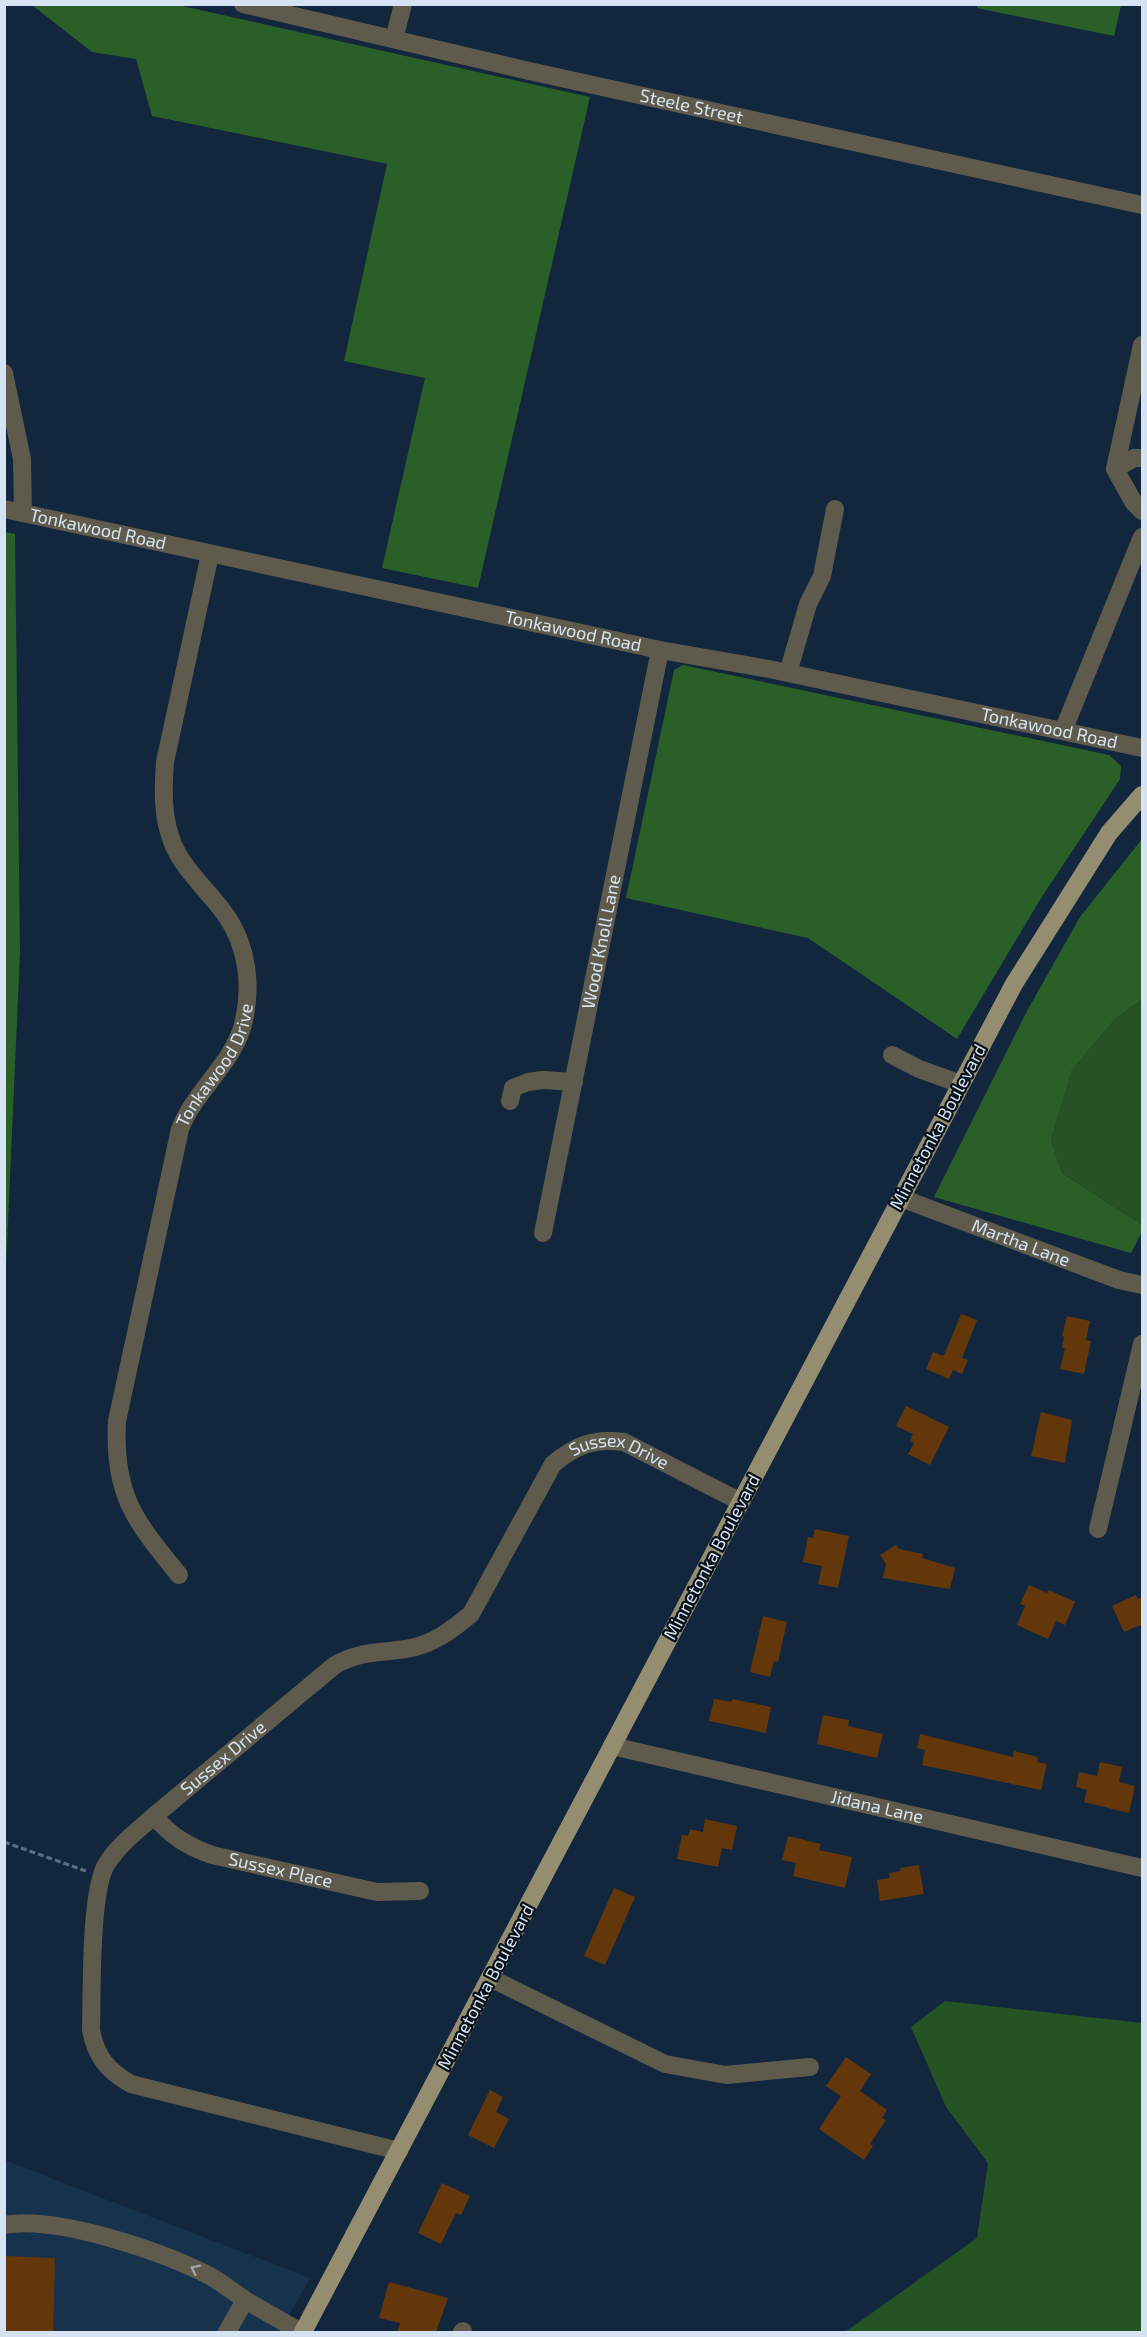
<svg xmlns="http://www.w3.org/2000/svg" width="1147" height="2337" font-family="'Exo 2',sans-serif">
<rect width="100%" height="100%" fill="#12273d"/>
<!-- built -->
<path fill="#17324c" d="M4,2160L310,2278L280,2332H5Z"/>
<!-- green -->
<g fill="#265323">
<path d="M1142,999V1225L1062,1173L1051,1140L1072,1070L1115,1019Z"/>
<path d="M945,2001L1142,2023V2332H841L848,2330L977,2238L988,2163L946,2107L911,2027Z"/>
</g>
<!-- forest -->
<g fill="#2a6028">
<path d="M978,4H1121V5L1114,36L977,8Z"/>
<path d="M32,5H178L590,97L478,588L382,568L425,378L344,361L387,164L152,116L136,59L92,52Z"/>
<path d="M5,532L15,534L20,953L5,1289Z"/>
<path d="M683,665L1109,755L1121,766L1120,779L1041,898L957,1039L808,938L626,898L674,670Z"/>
<path d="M1142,839V999L1115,1019L1072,1070L1051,1140L1062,1173L1142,1225V1232L1131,1253L934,1197L1027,1011L1080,917Z"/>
</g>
<!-- building -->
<g fill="#64370b">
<path d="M961,1314L977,1320L962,1358L968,1360L962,1374L953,1370L949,1379L926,1369L933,1352L943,1356L946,1351Z"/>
<path d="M1067,1316L1090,1321L1086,1340L1091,1341L1084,1374L1060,1369L1065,1348H1062L1064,1337L1062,1336Z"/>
<path d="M906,1406L949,1427L930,1465L908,1454L914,1443L910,1441L913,1434L896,1426Z"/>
<path d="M1041,1412L1072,1420L1065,1463L1031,1456Z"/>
<path d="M815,1529L849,1536L838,1588L818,1584L822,1566L803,1562L808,1537L813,1538Z"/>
<path d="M896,1545L899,1549L923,1554L922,1558L955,1568L950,1589L883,1578L886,1564L880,1555Z"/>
<path d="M1029,1585L1047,1593L1049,1590L1075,1602L1065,1625L1056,1621L1048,1639L1017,1625L1025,1606L1020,1604Z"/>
<path d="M1136,1595L1138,1599L1143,1597V1624L1124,1632L1112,1606Z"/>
<path d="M763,1616L787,1622L778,1662L774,1661L770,1677L750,1672Z"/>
<path d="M714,1699L732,1702V1699L771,1707L766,1733L709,1721Z"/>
<path d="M823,1715L849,1720L848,1726L883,1734L877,1758L817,1744Z"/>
<path d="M920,1734L1013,1757L1014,1751L1038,1757L1037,1762L1047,1764L1041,1790L922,1765L925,1750L917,1748Z"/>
<path d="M1100,1762L1122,1767L1119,1782L1135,1786L1129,1813L1084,1802L1087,1790L1076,1787L1079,1772L1097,1776Z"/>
<path d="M705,1819L737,1826L732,1850L722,1848L718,1867L677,1859L682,1835L688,1836L690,1829L703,1832Z"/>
<path d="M788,1836L821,1844L819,1850L852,1857L845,1888L793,1876L796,1863L782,1860Z"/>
<path d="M919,1865L924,1894L880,1901L877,1880L890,1878L889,1873L901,1871L900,1868Z"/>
<path d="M614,1888L635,1897L605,1965L584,1956Z"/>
<path d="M846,2057L871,2074L860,2091L887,2110L882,2118L886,2120L870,2144L873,2146L864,2160L819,2129L841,2096L826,2086Z"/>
<path d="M490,2090L503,2097L496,2112L509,2119L494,2148L468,2135Z"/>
<path d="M442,2183L470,2196L461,2215L456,2213L441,2244L418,2233Z"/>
<path d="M4,2256L55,2258L53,2332H4Z"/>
<path d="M389,2282L448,2298L436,2332H397L400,2323L379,2318Z"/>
</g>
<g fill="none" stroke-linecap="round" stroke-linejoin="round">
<!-- path -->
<path stroke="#5c6e81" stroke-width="3" stroke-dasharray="6 3" stroke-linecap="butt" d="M4,1842L86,1871"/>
<!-- minor -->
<g stroke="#5e5a4c" stroke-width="18">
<path id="s1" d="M243,4L529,71L1142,205"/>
<path d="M394,39L403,4"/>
<path d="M4,373L22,459L23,513"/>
<path d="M1142,458H1134L1115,469L1134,503L1142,511"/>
<path d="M1115,469L1142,345"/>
<path id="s2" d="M4,509L660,650L769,669L1142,748"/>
<path d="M788,673L808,604L822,576L835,509"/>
<path d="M1063,731L1142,537"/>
<path d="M892,1055L919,1069L961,1084"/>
<path d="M510,1101L513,1088L528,1082L543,1080L574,1082"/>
<path id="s3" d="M901,1198L1119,1280L1142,1285"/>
<path id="s4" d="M543,1233L660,650"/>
<path d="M1098,1529L1142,1344"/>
<path id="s5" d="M179,1575C135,1521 113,1495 117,1421L180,1129C195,1091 230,1066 242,1028C253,989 248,946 225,914C208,890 185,872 173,844C162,817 163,790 165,762L210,554"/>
<path id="s6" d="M612,1746L1142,1868"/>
<path id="s7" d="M154,1816C171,1836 187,1846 212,1855L377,1892L420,1891"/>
<path d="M490,1978L665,2064L726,2075L810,2067"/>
<path id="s8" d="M399,2151L131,2084C108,2071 96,2057 91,2030C92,1994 90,1892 106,1865C118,1845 137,1831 154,1816L335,1665C359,1651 380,1653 406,1649C432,1645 452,1630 471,1614L553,1464C576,1445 594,1438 624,1442L741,1502"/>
<path d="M4,2225C57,2215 163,2252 210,2276C222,2283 234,2292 245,2300"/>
<path d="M227,2332L245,2300L301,2332"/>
<path d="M462,2332L463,2331"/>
</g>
<!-- major -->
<path stroke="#958d70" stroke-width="18" d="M303,2332L1014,984L1109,833L1142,795"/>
</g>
<!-- one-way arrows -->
<defs><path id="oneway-chevron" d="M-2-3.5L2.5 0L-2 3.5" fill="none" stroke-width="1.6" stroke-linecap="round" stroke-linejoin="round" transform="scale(1.5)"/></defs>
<use stroke="#9fa5a7" href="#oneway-chevron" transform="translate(195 2269) rotate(-154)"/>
<g text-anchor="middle" stroke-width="4.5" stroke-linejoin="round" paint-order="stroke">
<!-- street labels -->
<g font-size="18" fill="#d5e3f2" stroke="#071019">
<text dy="6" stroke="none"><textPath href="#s1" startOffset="460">Steele Street</textPath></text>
<text dy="6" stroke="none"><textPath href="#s2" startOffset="96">Tonkawood Road</textPath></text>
<text dy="6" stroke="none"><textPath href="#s2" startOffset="582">Tonkawood Road</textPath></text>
<text dy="6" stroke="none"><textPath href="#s2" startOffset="1068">Tonkawood Road</textPath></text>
<text dy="6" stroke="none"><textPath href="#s4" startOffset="297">Wood Knoll Lane</textPath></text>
<text dy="6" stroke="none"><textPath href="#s5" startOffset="544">Tonkawood Drive</textPath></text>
<text transform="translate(938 1127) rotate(-62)" y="6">Minnetonka Boulevard</text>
<text dy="6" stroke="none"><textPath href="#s3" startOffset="128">Martha Lane</textPath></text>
<text dy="6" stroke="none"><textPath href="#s8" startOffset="1210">Sussex Drive</textPath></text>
<text transform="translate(712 1557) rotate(-62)" y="6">Minnetonka Boulevard</text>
<text dy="6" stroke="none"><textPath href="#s8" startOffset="672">Sussex Drive</textPath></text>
<text dy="6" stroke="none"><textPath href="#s6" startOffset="272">Jidana Lane</textPath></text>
<text dy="6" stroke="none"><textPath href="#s7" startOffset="141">Sussex Place</textPath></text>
<text transform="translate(486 1987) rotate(-62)" y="6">Minnetonka Boulevard</text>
</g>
</g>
<!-- border -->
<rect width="1147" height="2337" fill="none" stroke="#d5e3f2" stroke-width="12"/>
</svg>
